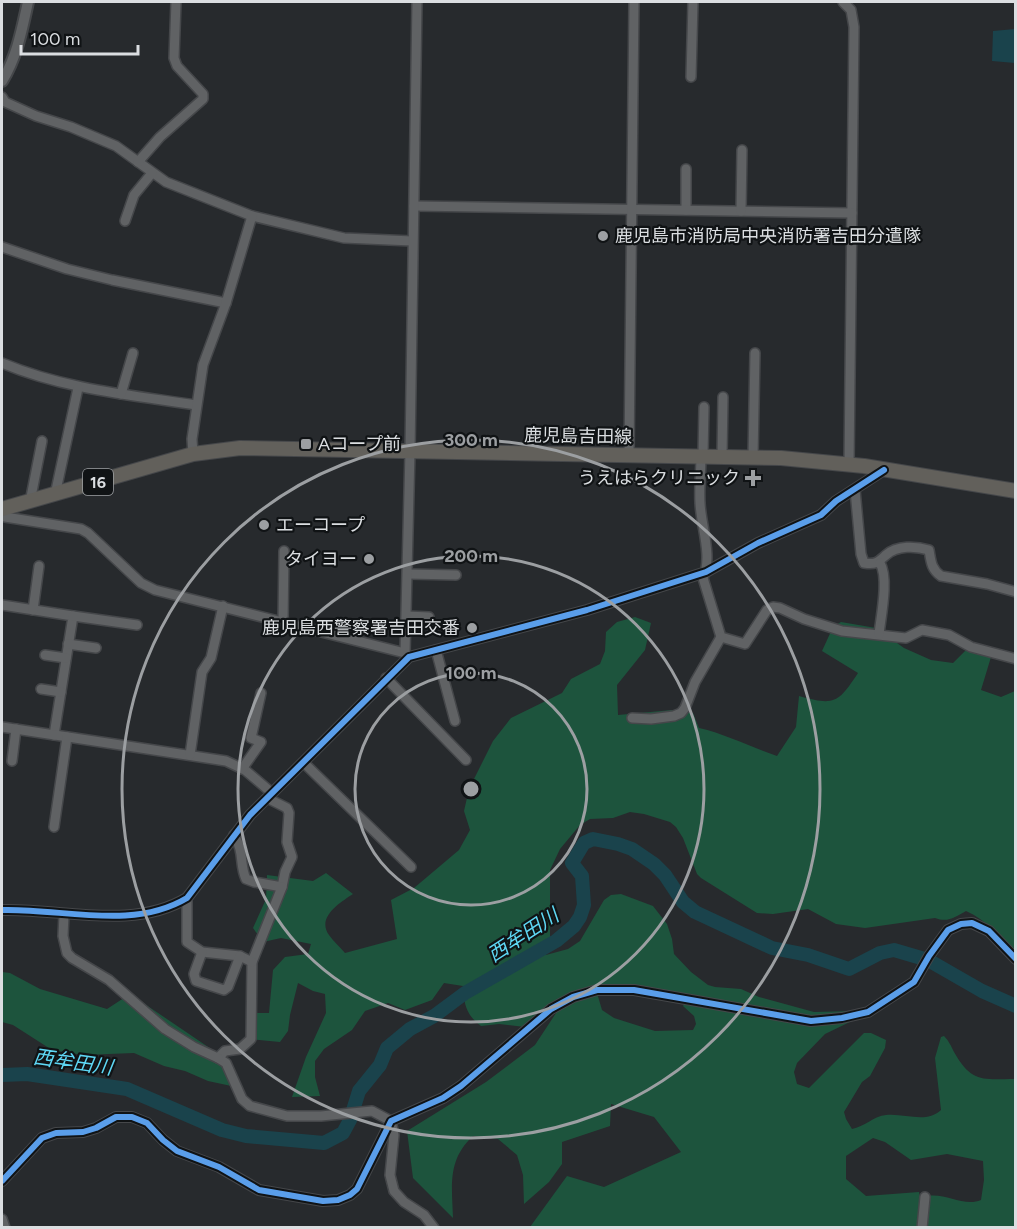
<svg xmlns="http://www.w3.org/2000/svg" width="1017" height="1229" font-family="Figtree,'Noto Sans JP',sans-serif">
<rect width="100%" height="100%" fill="#272a2d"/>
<!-- green -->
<g fill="#1d543d">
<path d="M635,617L651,623L645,650L617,685L618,715L672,710L693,713L699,728C726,734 750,747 777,756L796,727L799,696C835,706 838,703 858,673L822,651L833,627L841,622L876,628L904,648L931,660L953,663L968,648L991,657L981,690L1001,697L1015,691V954C1000,937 987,920 966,911C955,917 948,923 935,918L865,928L836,924L808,909L773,914L757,913L701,878L697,874L683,838L676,827L670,822L644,814L630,812L613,818L590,819L580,825L560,849L550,870V937L546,955L568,949L580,941L604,900L611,895L621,894L653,906L667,924L672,939L674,954L691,972L708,985L715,987L741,989L759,997L814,1012L854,1011L847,1014L810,1017L628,986L608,985L578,991L525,1027L499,1024L481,1026C466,1015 464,1004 463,986L444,983L432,1000L405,1010L388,1003L365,1011L352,1030L324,1049L315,1061V1077L320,1096L292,1097L306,1057L326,1013L325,994L313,991L298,983L290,1015L288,1031L280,1042L250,1039L257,1013H269L273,970L285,957L308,954L311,944L281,938L263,942L253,928L266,899L267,875L313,881L326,873L353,894C341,902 316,917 329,935C333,941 340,947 345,953L397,939L391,900L414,888L459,850L470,830L464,811L469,789L493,741L511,718L562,693L571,679L600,664L605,651L606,632L617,622Z"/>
<path d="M2,972L10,973L40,989L107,1009L130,994L220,1055L236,1087L208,1081L185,1071L164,1066L134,1053L83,1055L52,1050L13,1025L2,1022Z"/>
<path d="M597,993L602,1010L614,1018L655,1031L693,1030L696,1024L694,1016L683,1006L685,1002C740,1013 798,1031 854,1020L825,1034L797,1063L794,1072L797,1084L809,1088L864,1033H871L886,1040L885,1048L870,1076L862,1082L844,1112L846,1119L852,1129C864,1127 874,1116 886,1115C905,1113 926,1124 941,1110L935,1058L941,1037L944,1036C949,1041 951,1046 954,1052C972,1084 984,1079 1015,1079V1227H924L928,1196C946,1193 964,1207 981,1200L984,1180L983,1161L947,1154L911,1160L885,1142L873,1138L846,1156V1179L866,1196L919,1192L920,1197L918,1227H530L567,1176L604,1187L681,1152L654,1117L611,1104L610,1126L562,1142V1164L549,1182L524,1204L523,1175L517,1155L498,1139L473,1136C447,1160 452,1186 453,1218L413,1178L407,1131L486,1082L535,1045L558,1010L577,1000Z"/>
</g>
<!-- water -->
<path fill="#1a434c" d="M1015,29V63L992,61L993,31Z"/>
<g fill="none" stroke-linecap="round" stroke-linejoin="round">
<!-- river -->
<path stroke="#1a434c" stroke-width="14" d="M2,1075L27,1074L127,1089L222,1130L246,1136L324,1143L343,1133L350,1120L359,1091L380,1065L387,1048L410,1029L434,1016L465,993L556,941L574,926L580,917L584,905L582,876L572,863L584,843L593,839L618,844L632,849L654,864L665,875L683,902L695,912L772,948L808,955L849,969L880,953L894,950L928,960L982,991L1016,1006"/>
<defs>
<g id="minor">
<path d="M843,2L851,10L854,27L849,464"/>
<path d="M691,77L693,2"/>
<path d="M2,97L5,102L36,116L71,127L116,146L166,182L252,216L344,238L412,241"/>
<path d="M138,162L160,137L203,99V94L177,66L174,58L176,2"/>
<path d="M686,169V210"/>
<path d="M414,206L852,213"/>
<path d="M741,211L742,150"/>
<path d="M125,221L134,195L152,173"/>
<path d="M2,247L67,269L112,280L226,303"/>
<path d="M2,363C64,389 130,395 196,405"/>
<path d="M121,394L133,353"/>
<path d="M193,454L192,439L203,365L226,303L252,216"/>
<path d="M629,454L634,2"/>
<path d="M701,455C701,471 699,487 700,503C701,526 713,557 703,578L721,637L745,644L767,610L773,607L780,608L804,619L842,631L906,638L922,630L949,635L971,647L1016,659"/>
<path d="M703,455L704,407"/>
<path d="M722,456L723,397"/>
<path d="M753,457L755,353"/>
<path d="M855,490L861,554L864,563C876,565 878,562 886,555C897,545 916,546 929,550C931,561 931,569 941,576L987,584L1016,592"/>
<path d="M55,495L78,388"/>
<path d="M30,502L42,441"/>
<path d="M2,515L5,517L81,529L88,533L141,583L155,590L405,653L409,657"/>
<path d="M408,574L456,575"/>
<path d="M2,605L73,616L54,735"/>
<path d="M33,610L39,566"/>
<path d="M73,616L137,625"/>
<path d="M407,616L429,617"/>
<path d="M283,622L284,551"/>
<path d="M879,634C881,616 889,578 880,563"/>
<path d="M68,644L96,648"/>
<path d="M436,650L455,721"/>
<path d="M405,653L410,451L417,2"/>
<path d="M45,655L66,658"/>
<path d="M386,678L466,760"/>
<path d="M41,689L61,692"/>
<path d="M632,718L651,719L674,716L681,713L685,708L695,682L721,637"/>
<path d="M2,727L226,761L245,770L272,793"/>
<path d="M190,755L202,672L211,658L223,606"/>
<path d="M12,761L16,729"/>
<path d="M304,763L411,867"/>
<path d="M242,769L261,742L251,738L261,693"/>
<path d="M267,798L287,808L289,813L287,842L292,857L285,872L282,887"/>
<path d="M54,827L67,737"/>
<path d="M234,835C245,853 239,864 246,879L254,882L282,887L252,962L251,1039L240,1049L225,1051L218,1058L226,1063L242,1099L250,1106L287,1116H321L372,1111L391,1121L394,1135L390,1175L394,1191L404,1202L424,1215L434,1228"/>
<path d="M187,898V942L202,952L240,956L252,962"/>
<path d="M2,910C62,908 132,931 187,898L250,815L409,657L587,610L706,572L758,543L821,515L836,501L884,470"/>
<path d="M64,914L63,936L67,953L72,958L109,980L165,1029L194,1047L218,1058"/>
<path d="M202,952L194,974L196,981L224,990L228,987L240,956"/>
<path d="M2,1181L42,1138L56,1133L83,1132L96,1128L116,1117H132L147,1123L163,1140L177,1151L219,1167L259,1190L323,1201L338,1200L350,1195L357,1189L391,1121L443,1098L461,1086L551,1009L573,997L597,990H634L811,1021L842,1018L868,1012L914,982L929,956L948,930L961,924L972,923L989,931L1016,959"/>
<path d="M2,1219L5,1228"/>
<path d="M922,1228L925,1197"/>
</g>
<path id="tertiary" d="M2,81C17,57 22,29 28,2"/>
<path id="primary" d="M2,509L193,454L240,448L781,458L864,466L1016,491"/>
</defs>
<!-- minor casing -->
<use href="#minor" stroke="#45474a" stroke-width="12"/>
<!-- tertiary casing -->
<use href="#tertiary" stroke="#45474a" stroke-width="14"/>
<!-- primary casing -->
<use href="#primary" stroke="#45474a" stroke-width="16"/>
<!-- minor -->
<use href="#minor" stroke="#606264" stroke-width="9"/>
<!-- tertiary -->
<use href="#tertiary" stroke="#606264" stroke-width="10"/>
<!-- primary -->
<use href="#primary" stroke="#62605b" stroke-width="14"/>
<defs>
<g id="cycleway">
<path d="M2,910C62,908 132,931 187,898L250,815L409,657L587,610L706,572L758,543L821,515L836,501L884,470"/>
<path d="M2,1181L42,1138L56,1133L83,1132L96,1128L116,1117H132L147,1123L163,1140L177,1151L219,1167L259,1190L323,1201L338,1200L350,1195L357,1189L391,1121L443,1098L461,1086L551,1009L573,997L597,990H634L811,1021L842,1018L868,1012L914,982L929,956L948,930L961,924L972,923L989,931L1016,959"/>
</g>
</defs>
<!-- cycleway casing -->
<use href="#cycleway" stroke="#101315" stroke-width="10"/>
<!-- cycleway -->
<use href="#cycleway" stroke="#5a9eea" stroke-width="6"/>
</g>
<!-- distance rings -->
<g fill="none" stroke="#9c9fa2" stroke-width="3">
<circle cx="471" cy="789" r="116"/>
<circle cx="471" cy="789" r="233"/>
<circle cx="471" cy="789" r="349"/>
</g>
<!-- markers -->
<g fill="#9c9fa2" stroke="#101315" stroke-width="2">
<circle cx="603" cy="236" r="6"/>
<rect x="300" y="438" width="12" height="12" rx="3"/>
<path d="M750 469h6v6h6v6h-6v6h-6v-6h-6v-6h6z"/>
<circle cx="264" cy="525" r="6"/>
<circle cx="369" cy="559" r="6"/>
<circle cx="472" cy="628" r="6"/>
</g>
<g text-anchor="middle" stroke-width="4.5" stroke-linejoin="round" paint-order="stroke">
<!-- shield labels -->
<rect fill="#101315" stroke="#9ea1a4" stroke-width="1.5" x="83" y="469" width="30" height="26" rx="4.5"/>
<g font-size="16" font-weight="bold" fill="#dbdee1">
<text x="98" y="488">16</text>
</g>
<!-- poi labels -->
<g font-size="18" fill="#dbdee1" stroke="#101315" text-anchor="start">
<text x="615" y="242">鹿児島市消防局中央消防署吉田分遣隊</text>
<text x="318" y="450">Aコープ前</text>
<text x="740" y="484" text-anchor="end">うえはらクリニック</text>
<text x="276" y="531">エーコープ</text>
<text x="357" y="565" text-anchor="end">タイヨー</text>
<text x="460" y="634" text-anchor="end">鹿児島西警察署吉田交番</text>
</g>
<!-- street labels -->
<g font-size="18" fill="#dbdee1" stroke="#101315">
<text transform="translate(578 436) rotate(1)" y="6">鹿児島吉田線</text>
</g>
<!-- water labels -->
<g font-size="20" font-style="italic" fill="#5ed7f4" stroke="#101315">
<text transform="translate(523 935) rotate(-33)" y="7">西牟田川</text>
<text transform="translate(73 1062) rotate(8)" y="7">西牟田川</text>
</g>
</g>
<circle cx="471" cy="789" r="9" fill="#9c9fa2" stroke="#101315" stroke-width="3"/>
<g font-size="18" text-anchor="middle" font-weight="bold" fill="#9c9fa2" stroke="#101315" stroke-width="4.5" stroke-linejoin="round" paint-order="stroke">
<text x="471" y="446">300 m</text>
<text x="471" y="562">200 m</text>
<text x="471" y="679">100 m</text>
</g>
<!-- border -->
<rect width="1017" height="1229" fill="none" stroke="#dbdee1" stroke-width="6"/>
<!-- scale -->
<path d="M21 45v9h117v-9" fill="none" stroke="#dbdee1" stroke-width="3"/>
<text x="30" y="45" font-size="18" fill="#dbdee1" stroke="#101315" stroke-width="4.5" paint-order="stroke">100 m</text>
</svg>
